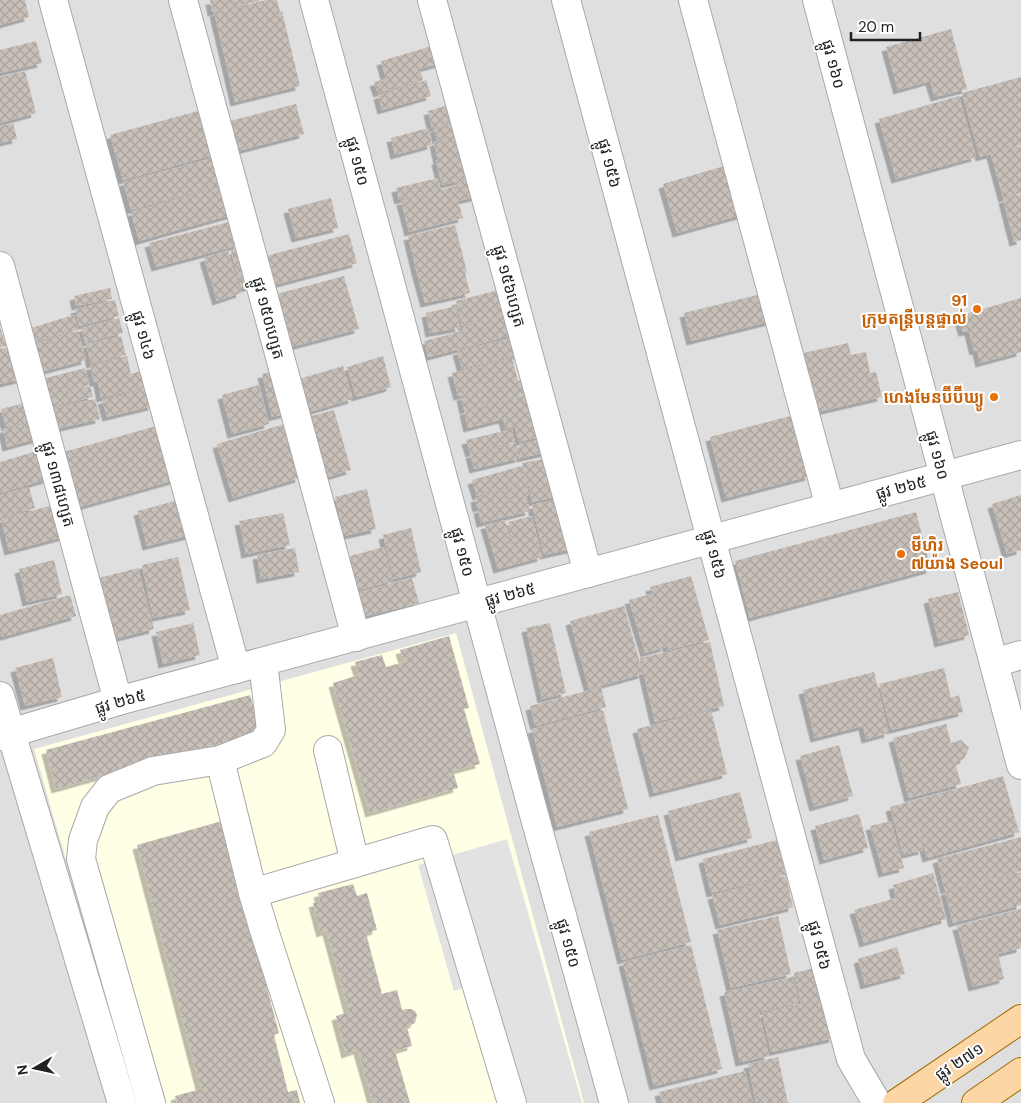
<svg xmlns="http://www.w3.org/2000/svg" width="1021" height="1103" font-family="'DM Sans','Noto Sans Khmer',sans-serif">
<defs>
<pattern id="building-cross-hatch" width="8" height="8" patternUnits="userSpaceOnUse" patternTransform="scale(1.25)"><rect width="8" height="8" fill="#c7bfb8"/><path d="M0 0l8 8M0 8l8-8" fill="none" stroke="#aba49e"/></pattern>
<filter id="shadow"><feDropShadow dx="-4.5" dy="4.5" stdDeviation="0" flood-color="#0004"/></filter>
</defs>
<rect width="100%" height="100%" fill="#f2efe9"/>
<!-- residential -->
<rect fill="#e0dfdf" x="0" y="0" width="1021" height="1103"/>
<!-- education -->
<path fill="#ffffe5" d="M456,633L584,1103H136L34,749Z"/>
<!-- parking -->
<path fill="#e2e2e2" d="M507,839L582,1103H509L475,985L454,991L418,865Z"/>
<!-- building -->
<g fill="url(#building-cross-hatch)" filter="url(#shadow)">
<path d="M0,0H25L29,17L0,25Z"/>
<path d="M210,0H259V1L212,12Z"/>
<path d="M266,0H277L280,12L282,11L300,86L235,102L214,12Z"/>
<path d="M951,29L967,89L935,97L930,81L898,90L886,47Z"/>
<path d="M36,41L42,63L0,73V50Z"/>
<path d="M442,43L448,61L420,69L423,80L378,93L374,82L386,79L381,61Z"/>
<path d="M25,71L36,113L0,123V77Z"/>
<path d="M1021,77V145L1000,151L1021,146V193L1003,198L991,154L980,157L962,93Z"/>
<path d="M426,80L431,96L382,110L378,95Z"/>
<path d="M959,96L976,157L896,179L879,119Z"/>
<path d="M459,102L464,119L432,128L428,111Z"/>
<path d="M296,104L304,134L230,153L222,123Z"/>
<path d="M209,108L221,153L123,180L110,135Z"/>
<path d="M464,120L467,132L437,140L434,128Z"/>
<path d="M13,123L17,139L0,143V126Z"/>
<path d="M428,128L432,145L395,155L391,138Z"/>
<path d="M467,133L472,151L452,157L473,152L479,176L442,185L436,161L438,160L434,142Z"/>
<path d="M223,155L230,183L131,210L123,182Z"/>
<path d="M731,164L745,214L677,233L663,184Z"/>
<path d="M480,177L484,195L458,201L463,218L409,232L401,201L433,192L399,200L396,188L438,178L441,190L454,186L458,199L455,183Z"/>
<path d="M227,185L234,214L139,241L131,212Z"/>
<path d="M1021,194V240L1014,242L1003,199Z"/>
<path d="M331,198L338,228L296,238L288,209Z"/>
<path d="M233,221L239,245L156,267L149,243Z"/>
<path d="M455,225L467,272L465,273L470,293L425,303L416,270L408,236Z"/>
<path d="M349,234L357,263L270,286L262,257Z"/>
<path d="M245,247L255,285L241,289L231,251Z"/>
<path d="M228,250L241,293L217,301L204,258Z"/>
<path d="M344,276L359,329L291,347L277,294Z"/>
<path d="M510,287L516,313L462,326L456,301Z"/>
<path d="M110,288L112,299L76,306L74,296Z"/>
<path d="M765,293L772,321L691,341L684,313Z"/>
<path d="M1021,298V352L980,363L977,350L974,351L969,331L963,332L958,316Z"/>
<path d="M115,300L119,316L79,326L75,309Z"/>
<path d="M456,306L460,328L515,313L520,333L464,348L458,326V328L430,333L426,313Z"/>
<path d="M74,315L78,330L28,344L24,330Z"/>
<path d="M119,318L123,333L85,343L81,328Z"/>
<path d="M0,328L6,346L0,347Z"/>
<path d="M78,331L86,360L41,372L34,344Z"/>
<path d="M459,332L463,348L428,357L424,341Z"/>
<path d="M121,336L126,355L91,364L86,344Z"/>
<path d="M515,337L519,355L462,369L457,351Z"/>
<path d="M848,343L851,355L866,352L870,373L876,372L882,397L813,413L799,354Z"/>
<path d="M12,346L21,379L0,384V349Z"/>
<path d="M127,356L131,374L144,370L148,387L101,398L98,382H94L90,366Z"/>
<path d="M383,356L391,387L356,397L347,367Z"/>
<path d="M512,358L518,381L521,380L524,394L464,410L461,396L516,380L458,396L452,373Z"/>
<path d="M343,366L353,399L302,414L292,381Z"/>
<path d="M85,368L90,385L43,397L39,380Z"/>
<path d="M281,370L292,412L272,417L262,374Z"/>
<path d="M259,385L269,424L232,434L222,395Z"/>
<path d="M90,386L93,397L46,408L44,397Z"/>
<path d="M148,388L153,406L107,417L102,400Z"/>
<path d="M537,391L542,409L522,414L542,410L544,420L525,425L544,421L548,435L519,442L515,427L506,429L503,419L468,428L464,411Z"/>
<path d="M95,399L100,419L56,429L51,408Z"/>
<path d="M33,401L38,419L6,427L1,409Z"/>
<path d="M334,410L351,470L322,479L304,418Z"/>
<path d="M794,415L810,476L726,498L710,437Z"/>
<path d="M40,420L44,437L7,447L3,429Z"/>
<path d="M285,424L300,478L233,498L217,444Z"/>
<path d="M160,425L175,480L76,508L60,453Z"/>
<path d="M512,429L515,442L470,453L466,440Z"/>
<path d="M549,438L552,451L521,458L519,444Z"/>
<path d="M516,443L520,458L474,469L470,454Z"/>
<path d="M40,450L48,479L0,493V462Z"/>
<path d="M550,458L559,479L527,486L522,463Z"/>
<path d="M521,466L526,483L477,496L472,480Z"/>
<path d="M558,480L561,496L532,502L529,486Z"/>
<path d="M526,484L529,495L477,508L475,498Z"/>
<path d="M29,487L35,508L0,518V495Z"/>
<path d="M367,489L376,529L344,536L335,497Z"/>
<path d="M1021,495V550L1007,554L992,504Z"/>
<path d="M526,496L530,511L481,523L478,509Z"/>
<path d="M564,498L576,548L544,555L532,505Z"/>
<path d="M182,499L191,535L147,546L138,511Z"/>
<path d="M61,503L70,535L9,551L1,519Z"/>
<path d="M916,512L931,569L750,618L735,561Z"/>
<path d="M283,513L290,545L246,554L239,521Z"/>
<path d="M532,516L542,557L498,569L485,525L505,520L517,561L508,522Z"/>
<path d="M411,528L421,572L394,579L383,535Z"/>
<path d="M384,547L393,581L359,590L350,556Z"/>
<path d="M295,548L299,572L261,579L257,555Z"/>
<path d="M178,557L190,610L153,618L142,565Z"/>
<path d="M54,560L62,594L27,602L19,569Z"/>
<path d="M138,568L154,629L110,640L95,579Z"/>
<path d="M691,576L709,640L668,650L650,587Z"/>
<path d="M412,578L419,603L358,618L352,594Z"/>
<path d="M958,592L969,635L939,643L928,599Z"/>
<path d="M651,594L666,647L645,653L629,600Z"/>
<path d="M70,595L76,616L2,637L0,631V615Z"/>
<path d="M624,606L643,674L589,689L570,621Z"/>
<path d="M193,623L200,655L163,664L156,632Z"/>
<path d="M550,623L566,693L542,699L526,628Z"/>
<path d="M449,636L469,708L464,709L480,764L453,771L458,788L370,813L333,683L359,675L355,662L382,655L386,667L404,662L400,650Z"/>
<path d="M710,642L724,706L655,722L640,658Z"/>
<path d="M53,658L62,697L25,706L15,668Z"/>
<path d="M944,668L951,698L959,695L963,712L891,730L879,684Z"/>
<path d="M874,672L889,733L866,739L863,726L815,738L803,690Z"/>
<path d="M601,687L606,707L535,726L530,706Z"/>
<path d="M250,695L261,732L56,789L46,750Z"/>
<path d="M603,710L628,809L557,827L532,729Z"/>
<path d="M711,710L727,774L654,793L637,729Z"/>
<path d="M946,724L951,743L961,740L969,748L964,759L955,762L961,784L909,798L893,738Z"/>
<path d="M839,745L853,796L814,807L800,756Z"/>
<path d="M1003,776L1019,832L927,858L918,825L923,850L903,855L890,807Z"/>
<path d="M740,792L752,838L680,857L668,811Z"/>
<path d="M859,814L868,848L824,860L815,826Z"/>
<path d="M658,815L691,942L622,960L589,832Z"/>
<path d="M222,821L279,1033L274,1035L288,1092L297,1090L300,1103H177L175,1096L201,1089L137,845Z"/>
<path d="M891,821L904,868L883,873L870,826Z"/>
<path d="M1021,837V871L945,890L937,859Z"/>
<path d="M777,840L786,875L711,893L703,859Z"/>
<path d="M1021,872V905L953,923L945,891Z"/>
<path d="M933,873L946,919L864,943L854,910L896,898L893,885Z"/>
<path d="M786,876L793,907L720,925L712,895Z"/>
<path d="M353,884L357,896L367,893L377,930L366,933L382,994L397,990L402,1010L407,1009H411L415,1011L417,1015L415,1023L407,1027L412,1046L395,1051L410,1103H373L358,1050L346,1054L336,1016L349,1012L327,931L321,933L313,903L320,901L318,893Z"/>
<path d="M1021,909V948L998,954L1004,979L973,987L957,926Z"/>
<path d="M778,916L791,974L731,988L717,930Z"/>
<path d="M691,945L722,1069L654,1086L623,962Z"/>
<path d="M897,947L905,974L865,985L858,959Z"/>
<path d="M818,967L834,1038L771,1052L762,1013L801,1004L794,973Z"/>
<path d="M793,977L799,1003L759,1012L769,1056L740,1062L724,992Z"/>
<path d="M778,1057L788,1103H756L748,1064Z"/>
<path d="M745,1071L753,1103H662L659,1092Z"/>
</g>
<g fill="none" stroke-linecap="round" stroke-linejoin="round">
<defs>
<g id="minor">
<path d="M53,0L236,669"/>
<path d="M183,0L356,637"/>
<path d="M314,0L533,811L614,1103"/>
<path d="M432,0L588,573"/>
<path d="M566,0L851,1059L877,1103"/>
<path d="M693,0L830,507"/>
<path d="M817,0L1021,765"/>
<path d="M0,266L118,701"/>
<path d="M994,663L1021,655"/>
<path d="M0,696L122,1103"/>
<path d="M0,736L118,701L1021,455"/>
<path d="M328,750L355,863"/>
<path d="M220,760L253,893L264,930L320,1103"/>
<path d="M253,893L433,840L512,1103"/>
<path d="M151,1103L81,859L83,840L95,807L109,789L153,771L220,760L263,743L271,730L263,662"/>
</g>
<g id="major">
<path d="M897,1103L1021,1019"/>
<path d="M976,1103L1021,1072"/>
</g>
</defs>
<!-- minor casing -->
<use href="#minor" stroke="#a9a9a9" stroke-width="30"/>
<!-- major casing -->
<use href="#major" stroke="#a06b00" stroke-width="30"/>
<!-- minor -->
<use href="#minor" stroke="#fff" stroke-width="28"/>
<!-- major -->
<use href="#major" stroke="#fcd6a4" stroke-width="28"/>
</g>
<!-- markers -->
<g fill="#e8710a" stroke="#fff" stroke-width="2">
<circle cx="977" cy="309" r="5"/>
<circle cx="994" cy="397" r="5"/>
<circle cx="901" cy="554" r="5"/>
</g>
<g text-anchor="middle" stroke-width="4" stroke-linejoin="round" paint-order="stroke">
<!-- street labels -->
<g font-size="16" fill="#222" stroke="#fff">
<text transform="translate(834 64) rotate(75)" y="6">ផ្លូវ ១៦០</text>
<text transform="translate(358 161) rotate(75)" y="6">ផ្លូវ ១៥០</text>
<text transform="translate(610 163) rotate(75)" y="6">ផ្លូវ ១៥៦</text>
<text transform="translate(510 286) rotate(75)" y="6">ផ្លូវ ១៥៦ហ្សេត</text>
<text transform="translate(269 318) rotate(75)" y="6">ផ្លូវ ១៥០ហ្សេត</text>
<text transform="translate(144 335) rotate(75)" y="6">ផ្លូវ ១៤៦</text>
<text transform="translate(938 455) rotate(75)" y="6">ផ្លូវ ១៦០</text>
<text transform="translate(59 484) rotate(75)" y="6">ផ្លូវ ១៣៨ហ្សេត</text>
<text transform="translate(901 487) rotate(-15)" y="6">ផ្លូវ ២៦៥</text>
<text transform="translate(463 552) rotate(75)" y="6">ផ្លូវ ១៥០</text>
<text transform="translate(715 554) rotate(75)" y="6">ផ្លូវ ១៥៦</text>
<text transform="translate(510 594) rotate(-15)" y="6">ផ្លូវ ២៦៥</text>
<text transform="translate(120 701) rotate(-16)" y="6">ផ្លូវ ២៦៥</text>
<text transform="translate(569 943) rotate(74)" y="6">ផ្លូវ ១៥០</text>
<text transform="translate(820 945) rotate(75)" y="6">ផ្លូវ ១៥៦</text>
<text transform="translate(959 1061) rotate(-34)" y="6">ផ្លូវ ២៧១</text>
</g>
<!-- food labels -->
<g font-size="16" font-weight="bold" fill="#c56008" stroke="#fff" text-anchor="end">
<text x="967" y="306">91<tspan x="967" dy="18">ក្រុមតន្រ្តីបន្តផ្ទាល់</tspan></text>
<text x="984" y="403">ហេងមែនប៊ីប៊ីឃ្យូ</text>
<text x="911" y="551" text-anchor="start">មីហិរ<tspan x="911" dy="18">៧យ៉ាង Seoul</tspan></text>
</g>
</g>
<!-- north arrow -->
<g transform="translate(35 1068) rotate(261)" stroke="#ffffff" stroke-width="4" paint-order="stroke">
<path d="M0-4L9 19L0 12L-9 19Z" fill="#222222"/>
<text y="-8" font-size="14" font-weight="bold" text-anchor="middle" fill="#222222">N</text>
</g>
<!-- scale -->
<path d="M851 32v8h69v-8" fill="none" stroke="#222222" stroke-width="2.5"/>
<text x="858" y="32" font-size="15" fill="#222222" stroke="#ffffff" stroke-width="4" paint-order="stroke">20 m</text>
</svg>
